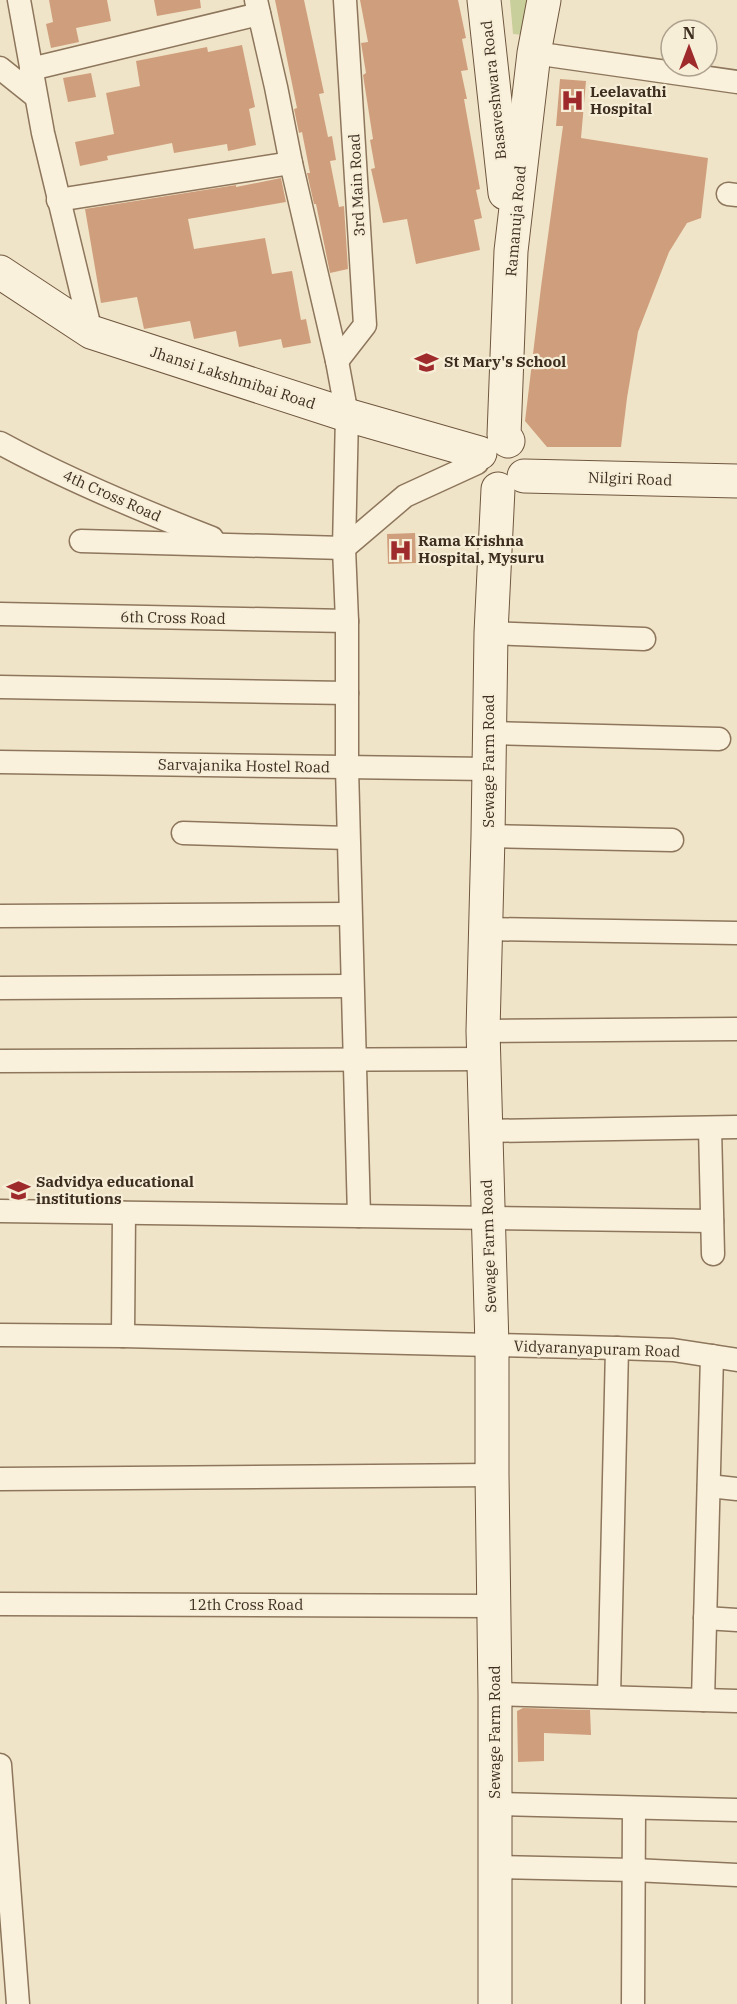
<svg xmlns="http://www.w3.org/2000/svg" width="737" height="2004" font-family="'IBM Plex Serif',serif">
<rect width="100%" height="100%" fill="#f0e4c8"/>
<!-- green -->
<path fill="#c9cf9b" d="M510,0H528L523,35L513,34Z"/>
<!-- building -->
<g fill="#cf9f7d">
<path d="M49,0H107L111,21L76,28L79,42L51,48L46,24L53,22Z"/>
<path d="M154,0H200L201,8L157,16Z"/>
<path d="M275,0H304L324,93L319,94L328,137L332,136L336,160L330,161L339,207L344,206L348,269L330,273L316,204H314L307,173H310L302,132L299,133L294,109L297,108Z"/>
<path d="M360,0H458L466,38L462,39L468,70L461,71L467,99H464L480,189L476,190L482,218L474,220L480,250L416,264L407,219L383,223L371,169L375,168L370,140L373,139L363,75L366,73L361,43L368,42Z"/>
<path d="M242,45L255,107L249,109L256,145L228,151L227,144L174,153L172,143L107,156L108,160L80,166L75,142L114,134L106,93L140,86L136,61L207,47L208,52Z"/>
<path d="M91,73L96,97L68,102L63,78Z"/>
<path d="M560,79L586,81L581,138L708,158L701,218L687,223L669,252L638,332L627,398L621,447H547L525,421L541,287L563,126H556Z"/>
<path d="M281,178L286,202L188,219L194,249L265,238L272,274L292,271L301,320L306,319L311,343L283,348L281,339L239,347L236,331L194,339L190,321L144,329L137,297L101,303L85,209L236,185V187Z"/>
<path d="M415,533L416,563L388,564L387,534Z"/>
<path d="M523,1708L590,1710L591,1735L544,1733V1761L518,1762L517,1711Z"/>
</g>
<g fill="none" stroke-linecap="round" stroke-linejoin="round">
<defs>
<g id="street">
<path d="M19,0L43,133L91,332"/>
<path d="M256,0L276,87L291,163L337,361L347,415L344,548L347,621V768L359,1216"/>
<path d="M534,53L737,82"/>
<path d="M0,68L35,96"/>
<path d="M31,69L259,14"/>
<path d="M728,194L737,195"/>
<path d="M58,200L291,163"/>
<path d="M337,361L365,325L345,0"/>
<path d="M0,443C68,480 140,510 212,538"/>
<path d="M81,541L344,548L405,496L477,463"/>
<path d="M0,614L347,621"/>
<path d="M491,633L644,639"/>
<path d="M0,687L347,693"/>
<path d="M488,733L719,739"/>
<path d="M0,762L488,769"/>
<path d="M183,833L348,838"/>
<path d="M488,836L672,840"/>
<path d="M0,916L350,914"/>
<path d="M485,929L737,933"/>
<path d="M0,988L352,986"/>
<path d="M483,1031L737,1029"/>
<path d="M0,1061L484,1059"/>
<path d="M710,1128L713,1254"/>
<path d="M486,1131L737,1127"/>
<path d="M0,1211L712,1221"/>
<path d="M0,1335L123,1336L617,1348L673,1350L737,1360"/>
<path d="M123,1336L124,1213"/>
<path d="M0,1479L492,1475"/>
<path d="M709,1486L737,1489"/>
<path d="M0,1604L493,1606"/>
<path d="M705,1618L737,1620"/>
<path d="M495,1694L737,1701"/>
<path d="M609,1697L617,1348"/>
<path d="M703,1700L712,1356"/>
<path d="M0,1765L18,2004"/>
<path d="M495,1804L737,1810"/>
<path d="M495,1867L634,1870L737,1875"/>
<path d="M633,2004L634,1808"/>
</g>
<g id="secondary">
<path d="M484,0L505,193"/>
<path d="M0,272L91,332L347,415L480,453"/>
<path d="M508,441L504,435L511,251L534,53L544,0"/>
<path d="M524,476L737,481"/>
<path d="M495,2004V1694L492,1475V1346L483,1031L488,836L491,633L498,489"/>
</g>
</defs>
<!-- street casing -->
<use href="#street" stroke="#8d765c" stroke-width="25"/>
<!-- secondary casing -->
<use href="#secondary" stroke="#6f573f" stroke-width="35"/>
<!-- street -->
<use href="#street" stroke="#faf1dc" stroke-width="22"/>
<!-- secondary -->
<use href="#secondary" stroke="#faf1dc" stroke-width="33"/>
</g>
<!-- icons -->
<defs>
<symbol id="hospital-bare" viewBox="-9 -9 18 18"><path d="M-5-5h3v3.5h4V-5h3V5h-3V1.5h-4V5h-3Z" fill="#9e2a2b" stroke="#f7eed8" stroke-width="2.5" paint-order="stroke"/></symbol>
<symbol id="school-bare" viewBox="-9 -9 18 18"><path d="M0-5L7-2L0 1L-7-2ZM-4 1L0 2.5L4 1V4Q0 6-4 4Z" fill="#9e2a2b" stroke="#f7eed8" stroke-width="2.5" paint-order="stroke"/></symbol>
</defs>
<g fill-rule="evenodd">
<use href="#hospital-bare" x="556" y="84" width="33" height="33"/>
<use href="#school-bare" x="410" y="346" width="33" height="33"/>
<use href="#hospital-bare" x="384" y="534" width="33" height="33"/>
<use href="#school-bare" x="2" y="1174" width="33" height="33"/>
</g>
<g text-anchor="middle" stroke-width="4.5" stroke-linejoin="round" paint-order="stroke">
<!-- street labels -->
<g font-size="15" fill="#3d2e20" stroke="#f7eed8">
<text transform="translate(494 90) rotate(-96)" y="5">Basaveshwara Road</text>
<text transform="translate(357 185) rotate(-93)" y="5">3rd Main Road</text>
<text transform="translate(516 221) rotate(-85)" y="5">Ramanuja Road</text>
<text transform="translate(233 378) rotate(18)" y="5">Jhansi Lakshmibai Road</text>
<text transform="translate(630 479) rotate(2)" y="5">Nilgiri Road</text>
<text transform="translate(112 496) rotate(24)" y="5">4th Cross Road</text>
<text transform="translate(173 618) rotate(1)" y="5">6th Cross Road</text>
<text transform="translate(489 761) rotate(-90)" y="5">Sewage Farm Road</text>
<text transform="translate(244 766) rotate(1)" y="5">Sarvajanika Hostel Road</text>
<text transform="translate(489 1246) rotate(-92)" y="5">Sewage Farm Road</text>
<text transform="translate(597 1349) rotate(2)" y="5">Vidyaranyapuram Road</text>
<text x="246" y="1610">12th Cross Road</text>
<text transform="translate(495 1732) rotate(-90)" y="5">Sewage Farm Road</text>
</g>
<!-- poi labels -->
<g font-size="15" font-weight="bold" fill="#3d2e20" stroke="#f7eed8" text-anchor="start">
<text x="590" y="97">Leelavathi<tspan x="590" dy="17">Hospital</tspan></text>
<text x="444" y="367">St Mary's School</text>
<text x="418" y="546">Rama Krishna<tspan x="418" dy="17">Hospital, Mysuru</tspan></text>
<text x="36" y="1187">Sadvidya educational<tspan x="36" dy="17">institutions</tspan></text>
</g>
</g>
<!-- north arrow -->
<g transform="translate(689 48)"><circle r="28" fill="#f7eed8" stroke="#ada18e" stroke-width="1.5"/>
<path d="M0-4.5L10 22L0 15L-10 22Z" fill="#9e2a2b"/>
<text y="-9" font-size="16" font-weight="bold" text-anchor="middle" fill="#3d2e20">N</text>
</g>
</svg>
